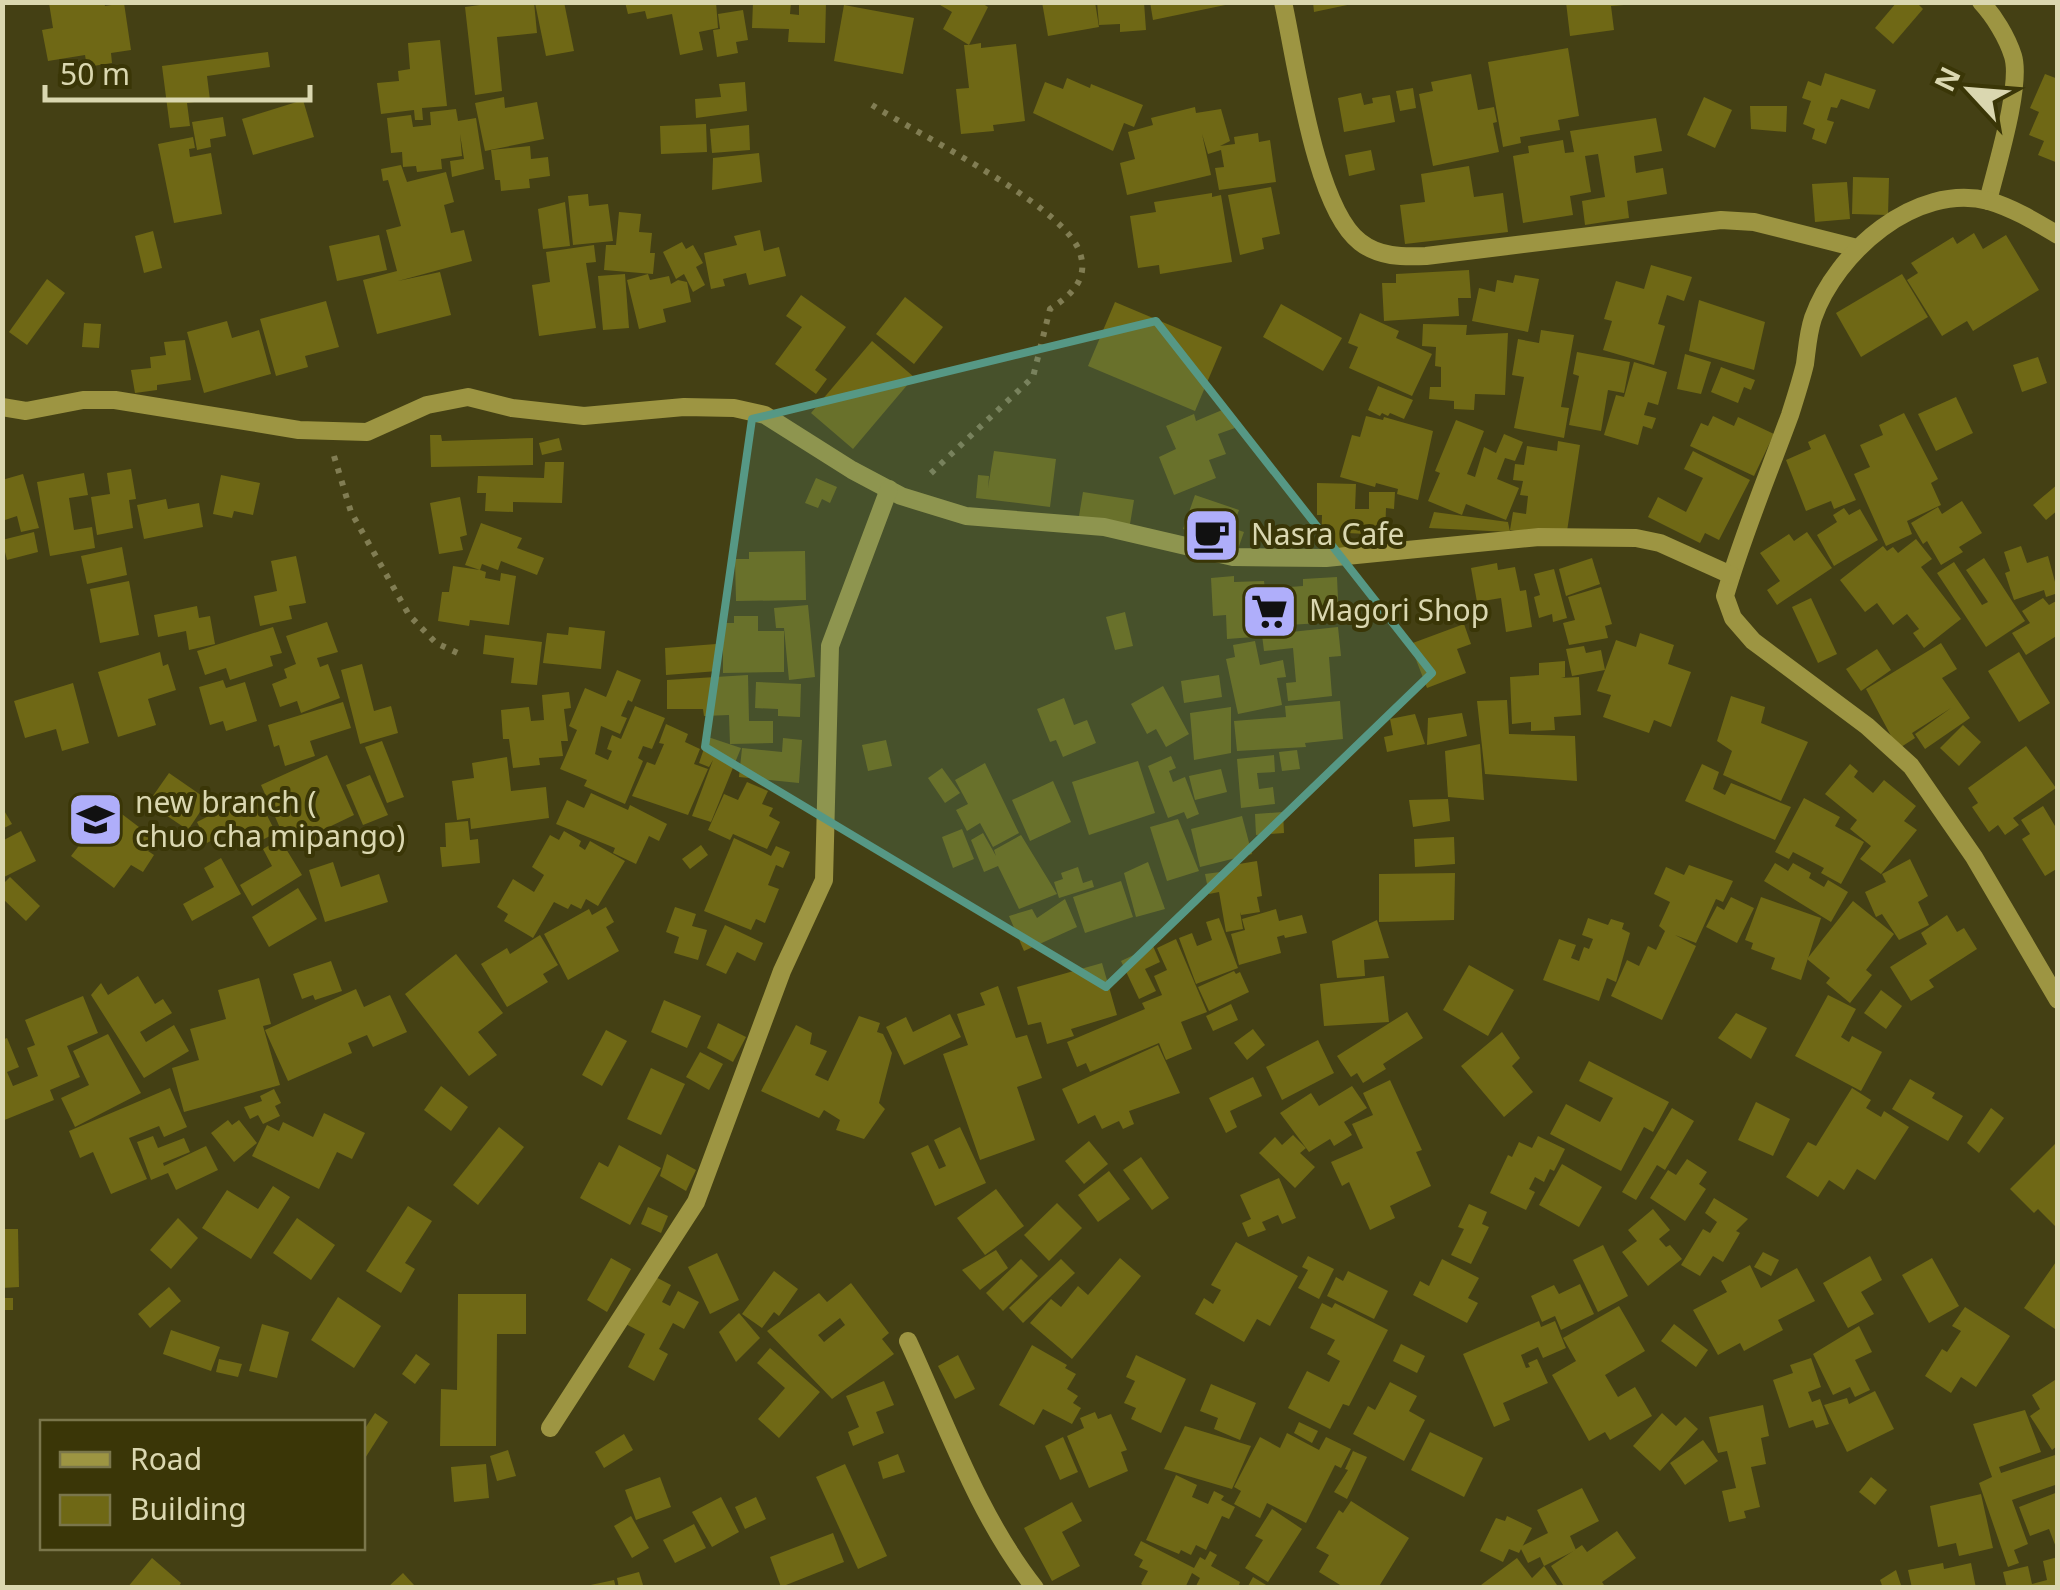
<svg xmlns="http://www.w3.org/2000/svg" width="2060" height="1590" font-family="'Noto Sans',sans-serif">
<rect width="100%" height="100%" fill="#444014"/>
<!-- building -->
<g fill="#6f6815" fill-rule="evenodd">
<path d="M104,2L105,6L124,3L131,50L111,53L112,63L87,67L85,55L48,61L42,30L53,28L49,3Z"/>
<path d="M502,2H534L537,33L497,37L502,91L475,95L465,7Z"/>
<path d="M564,2L574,51L546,56L535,3Z"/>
<path d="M625,2H716L718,28L699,32L703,50L680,55L672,14L647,19L645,11L628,14Z"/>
<path d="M753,2H791L790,14L799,15V2H826L825,43L788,42L789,29L752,28Z"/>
<path d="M935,2H980L988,7L969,45L981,43V48L1016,44L1025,121L993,125L994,131L961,134L956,89L969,88L964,45H969L943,29L952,12Z"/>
<path d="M1042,2H1095L1099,27L1048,36Z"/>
<path d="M1097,2H1144L1146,30L1120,32V24L1099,25Z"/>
<path d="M1150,2H1230V4L1153,20Z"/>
<path d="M1313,2H1352V4L1314,12Z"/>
<path d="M1566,2H1624V5L1611,6L1614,30L1570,36Z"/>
<path d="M1897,2H1916L1923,9L1893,44L1875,28Z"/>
<path d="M844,5L914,18L903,74L834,61Z"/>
<path d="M743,10L748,40L736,42L738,53L717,57L713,30L720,29L718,14Z"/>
<path d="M440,40L447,106L422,108L423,120H415L414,110L381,114L377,83L399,81L398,71L410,69L408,43Z"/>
<path d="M1568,48L1579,116L1558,120L1560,130L1520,137L1521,143L1503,147L1488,62Z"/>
<path d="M268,52L270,67L207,76L210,100L187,103L190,126L170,128L162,66Z"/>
<path d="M1825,73L1876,90L1869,109L1841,99L1837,108L1831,107L1827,120L1834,122L1826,144L1812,139L1815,129L1803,124L1811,101L1802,98L1808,81L1821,86Z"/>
<path d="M1471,74L1478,110L1494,107L1497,122L1493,123L1499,152L1433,166L1419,94L1433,91L1431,82Z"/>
<path d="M2045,74L2058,79V163L2038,155L2044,141L2029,135L2039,112L2030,108Z"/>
<path d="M1067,78L1090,88L1091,84L1143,105L1134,127L1124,123L1113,151L1033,113L1045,82L1063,89Z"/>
<path d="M745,82L747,111L696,118L695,99L721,97L719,84Z"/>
<path d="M1413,88L1416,108L1400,111L1396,91Z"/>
<path d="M1361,93L1364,105L1373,103L1372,98L1390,95L1395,122L1344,132L1338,98Z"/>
<path d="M504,97L505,108L537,102L544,139L485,151L475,103Z"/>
<path d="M1704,97L1732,110L1715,148L1687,135Z"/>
<path d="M303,100L314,137L253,155L242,119Z"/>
<path d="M1750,106H1787L1786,132L1751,129Z"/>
<path d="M1195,107L1196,113L1221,109L1230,141L1220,146L1235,144L1234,137L1258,133L1259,142L1270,140L1276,182L1219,190L1215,168L1224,167L1221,150L1208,154L1202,134L1211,175L1127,195L1120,163L1135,159L1128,132L1153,125L1151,118Z"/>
<path d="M456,109L458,121L476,118L484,169L452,177L450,161L464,159L460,134L462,156L441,159L442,169L417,172L416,166L403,167L402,152L391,153L387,118L411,115L413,127L431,125L430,112Z"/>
<path d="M223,117L226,136L210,139L211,147L197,150L192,122Z"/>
<path d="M1656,118L1662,151L1634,156L1636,173L1663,168L1667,194L1627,201L1629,218L1585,225L1582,201L1605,197L1598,154L1585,156L1591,192L1570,196L1573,215L1523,223L1513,156L1529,153L1528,146L1563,140L1565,153L1574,152L1570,131Z"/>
<path d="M706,124L707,152L661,154L660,126Z"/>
<path d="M749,125L750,150L712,153L710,129Z"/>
<path d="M193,137L195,148L189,149L190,157L211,153L222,214L174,223L158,144Z"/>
<path d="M530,146L531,159L548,157L550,176L529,179L530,188L501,191L500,180H495L491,150Z"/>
<path d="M1371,150L1375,170L1349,176L1345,155Z"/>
<path d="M759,153L762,182L712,190L713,158Z"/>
<path d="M401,165L407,182L446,172L454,202L444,205L451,233L464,230L472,261L398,281L440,272L451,315L377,334L363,280L397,271L386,230L401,226L388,180L383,181L381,169Z"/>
<path d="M1469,166L1474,197L1503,193L1508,232L1405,244L1400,205L1425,202L1421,174Z"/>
<path d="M1853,177L1889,178L1888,215L1852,214Z"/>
<path d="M1847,182L1850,219L1815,222L1812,184Z"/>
<path d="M1271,187L1280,234L1262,238L1264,249L1240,255L1228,195Z"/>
<path d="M1212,193V197L1221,195L1232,262L1160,274L1159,265L1138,268L1130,216L1156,212L1154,202Z"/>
<path d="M588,194L589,206L608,204L613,241L573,245L568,196Z"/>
<path d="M565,202L570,246L543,249L538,209Z"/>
<path d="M619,212L641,214L639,232L652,233L650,253H655L653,274L604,270L606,245H616Z"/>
<path d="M760,230L764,251L779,247L786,276L749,285L746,273L723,279L725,286L711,289L704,253L737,245L734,236Z"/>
<path d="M153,231L162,268L144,273L135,236Z"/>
<path d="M1974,233L1983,249L2006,235L2039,290L1973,331L1967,321L1942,336L1907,280L1918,273L1911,263L1953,237L1957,244Z"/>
<path d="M379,235L387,270L337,281L329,246Z"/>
<path d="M682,242L686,249L693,245L703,263L696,267L705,285L693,292L684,274L676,279L663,252Z"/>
<path d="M594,245L596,262L586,263L596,328L539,336L532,285L550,282L546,252Z"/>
<path d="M1651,265L1692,277L1684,301L1667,295L1658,324L1665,326L1654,365L1603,350L1612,321L1604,319L1616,281L1644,289Z"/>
<path d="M1469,270L1471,298H1458L1459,316L1384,321L1382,283H1396V274Z"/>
<path d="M625,274L629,328L603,330L598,276Z"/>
<path d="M648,274L650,280L669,276L671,284L678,280L687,282L691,302L663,309L666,322L639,329L627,280Z"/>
<path d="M1902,274L1928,317L1861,357L1836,313Z"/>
<path d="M1515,275L1539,279L1528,332L1472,321L1479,288L1495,292L1497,280L1513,283Z"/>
<path d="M47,279L65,293L27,345L9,332Z"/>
<path d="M801,295L846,327L815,370L827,379L816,394L775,364L802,327L786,316Z"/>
<path d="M905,297L943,327L914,364L876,334Z"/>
<path d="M1699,300L1765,322L1754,370L1689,351Z"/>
<path d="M326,301L339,347L305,356L308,367L276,376L260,319Z"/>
<path d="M1115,302L1222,347L1195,411L1088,366Z"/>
<path d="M1281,304L1342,338L1323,371L1263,337Z"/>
<path d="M1360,313L1399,331L1396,338L1432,354L1412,396L1349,368L1358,347L1348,343Z"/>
<path d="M227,321L232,338L259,330L271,374L204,393L187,332Z"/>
<path d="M84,323L101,324L99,348L82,347Z"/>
<path d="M1423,324L1467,325L1466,335L1508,333L1505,395L1475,394L1474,410L1454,409V401L1429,399L1430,387H1441V367L1435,366L1436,347L1422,346Z"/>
<path d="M1541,330L1574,335L1561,407L1569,408L1564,438L1514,428L1524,377L1512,375L1518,339L1539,343Z"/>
<path d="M185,340L191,380L157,385V390L135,393L131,370L151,368L150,357L166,355L164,342Z"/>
<path d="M872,341L914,377L853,449L811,413Z"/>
<path d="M1577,352L1630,362L1624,393L1608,390L1601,431L1569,425L1579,376L1573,374Z"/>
<path d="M1685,354L1711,362L1701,394L1677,389Z"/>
<path d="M2038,357L2047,383L2022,392L2013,365Z"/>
<path d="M1634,362L1667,372L1658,405L1648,402L1644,415L1656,418L1652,429L1643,426L1638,445L1604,435L1616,395L1624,397Z"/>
<path d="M1721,367L1755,380L1751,390L1744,387L1738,403L1711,392Z"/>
<path d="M1378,386L1413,400L1404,419L1390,413L1388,416L1382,413L1380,416L1368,410Z"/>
<path d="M1956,397L1973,433L1936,451L1918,414Z"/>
<path d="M1227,408L1235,428L1218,434L1226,454L1209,460L1216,478L1174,495L1159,457L1176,449L1166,426L1194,414L1196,421Z"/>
<path d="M1904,413L1938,479L1931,483L1941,505L1907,521L1912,534L1886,546L1854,474L1870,467L1860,445L1883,435L1879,425Z"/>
<path d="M1366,416L1383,420L1384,417L1433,431L1418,500L1397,494L1398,489L1376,483L1375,487L1340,477L1352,435L1360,437Z"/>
<path d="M1713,416L1734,426L1738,417L1774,434L1754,476L1690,446L1701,423L1708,426Z"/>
<path d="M1456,420L1484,431L1467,474L1475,477L1484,447L1496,453L1504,434L1523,442L1515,461L1505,458L1497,479L1519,488L1506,520L1466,504L1462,515L1428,501L1440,473L1435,471Z"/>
<path d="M1825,434L1856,500L1834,509L1831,501L1806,511L1786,460L1811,449L1808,442Z"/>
<path d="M430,435H441L442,441L533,438V465L431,467Z"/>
<path d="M559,438L562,450L542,455L539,443Z"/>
<path d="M1558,441L1580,445L1566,538L1510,530L1513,512L1526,514L1528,496L1520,495L1523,481L1513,480L1515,464L1524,465L1527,446L1557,451Z"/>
<path d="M994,451L1056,459L1050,507L976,498L978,475L989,476L988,488Z"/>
<path d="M1693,451L1750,480L1719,540L1705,533L1700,543L1648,517L1658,497L1686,512L1703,478L1684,469Z"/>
<path d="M545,462H564L562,503L513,502V512L485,511L486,493H477L478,476L544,478Z"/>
<path d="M131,469L136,499L129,500L133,528L97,535L91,497L110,494L107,473Z"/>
<path d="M84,473L88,495L69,498L74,530L92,527L95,548L50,556L37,482Z"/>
<path d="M23,474L39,528L21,532L17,516L5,520L2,480Z"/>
<path d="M221,475L260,483L253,515L234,511L232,518L213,514Z"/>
<path d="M816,478L837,487L830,503L822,499L818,508L805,503Z"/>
<path d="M1317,483L1356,484L1355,509H1369V492H1395L1394,509L1386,508L1385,535L1347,533V548L1321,547L1322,515H1317Z"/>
<path d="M2058,484V510L2046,520L2033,505Z"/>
<path d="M1083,492L1134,500L1129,530L1078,522Z"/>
<path d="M1195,495L1239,510L1232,528L1244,532L1238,549L1183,529Z"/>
<path d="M460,497L467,535L460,537L463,550L439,554L430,503Z"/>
<path d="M166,499L168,509L199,503L203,527L144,539L137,505Z"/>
<path d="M1962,501L1982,533L1959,547L1963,552L1941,565L1927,541L1923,544L1911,523L1938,507L1942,514Z"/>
<path d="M1844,508L1849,515L1860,509L1878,540L1834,566L1817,535L1837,522L1833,515Z"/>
<path d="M1434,512L1508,522L1510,532L1429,528Z"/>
<path d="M481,523L522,538L517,548L544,558L537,575L501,561L498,570L482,564L480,570L486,572L485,578L500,581L501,573L516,576L509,625L470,620L469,626L438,621L442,592H449L453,566L480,570L465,565Z"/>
<path d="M34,532L38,552L7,560L2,540Z"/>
<path d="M1807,532L1832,568L1777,605L1767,590L1780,581L1760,553L1789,534L1794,541Z"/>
<path d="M1916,539L1932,559L1921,567L1961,619L1924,648L1913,633L1919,629L1907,614L1893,625L1877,603L1865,612L1840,580L1883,546L1887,551L1893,547L1898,553Z"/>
<path d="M2021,546L2027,563L2048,556L2058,593L2046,597L2044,590L2014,600L2005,573L2010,571L2004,552Z"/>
<path d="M122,547L127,575L87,584L81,556Z"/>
<path d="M805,551L806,600L736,601L735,559H749V552Z"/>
<path d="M296,556L306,603L289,606L292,619L260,626L254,596L277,591L271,561Z"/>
<path d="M1592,558L1600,584L1566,596L1559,569Z"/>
<path d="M1984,558L2025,621L1986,647L1937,573L1954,562L1982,605L1988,602L1966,570Z"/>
<path d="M1497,563L1498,570L1515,567L1520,591L1526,590L1532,627L1506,632L1501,598L1477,602L1471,568Z"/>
<path d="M1554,569L1567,618L1553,622L1552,614L1539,618L1534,597L1540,595L1534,574Z"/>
<path d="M1234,576V582L1264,581L1265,589L1303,586V579L1337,577L1339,622L1254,627V637L1227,639L1226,615L1213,616L1211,578Z"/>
<path d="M129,581L139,635L100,643L90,589Z"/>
<path d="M1601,587L1612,624L1605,626L1608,638L1569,645L1563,623L1575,620L1568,597Z"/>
<path d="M1811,598L1837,654L1818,663L1792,607Z"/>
<path d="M2043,598L2049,605L2058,600V635L2026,655L2012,633L2030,623L2022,611Z"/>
<path d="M808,605L815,677L789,680L784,628H776L774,608Z"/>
<path d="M197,606L199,618L210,616L215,644L189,650L186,631L158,637L154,615Z"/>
<path d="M1125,612L1133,646L1115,650L1106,617Z"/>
<path d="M734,616H758V631H784V672L723,673V623H734Z"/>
<path d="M327,622L338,652L317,658L320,667L328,664L340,698L301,713L297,701L280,707L272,684L287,678L284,669L296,664L286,636Z"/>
<path d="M1464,624L1471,644L1457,649L1466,673L1427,688L1410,644Z"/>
<path d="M273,627L282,653L270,656L273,666L230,680L226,668L205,675L197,651Z"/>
<path d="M569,627L605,631L601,669L543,663L547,633L568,635Z"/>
<path d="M1338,627L1341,656L1329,657L1332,696L1288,701L1286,683L1296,682L1293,648L1264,651L1262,635Z"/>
<path d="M1640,633L1674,645L1668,664L1691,672L1671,727L1654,720L1649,733L1603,717L1611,695L1597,691L1605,670L1572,676L1566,649L1584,646L1586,653L1601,650L1605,670L1616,640L1636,647Z"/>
<path d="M485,635L542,642L537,685L511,683L514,658L483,654Z"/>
<path d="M1255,641L1260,665L1283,660L1286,677L1277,678L1282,705L1238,714L1226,659L1235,657L1233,645Z"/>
<path d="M1941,643L1957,669L1942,678L1970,718L1925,749L1915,734L1951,708L1912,733L1915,738L1898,749L1866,689Z"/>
<path d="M716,644L718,671L666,675L665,648Z"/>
<path d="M1877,649L1891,670L1861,691L1846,669Z"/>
<path d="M160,652L163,666L168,664L176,690L148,699L156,725L118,737L98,672Z"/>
<path d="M2019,652L2050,703L2019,722L1988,671Z"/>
<path d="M1565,661V677L1561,678L1579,677L1581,715L1554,717L1555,730L1531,731V722L1512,724L1510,677L1539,675V663Z"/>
<path d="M362,664L374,711L391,706L398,733L360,744L341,670Z"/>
<path d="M617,670L641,680L632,702L628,700L621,716L627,718L620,734L601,726L595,754L608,760L612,751L607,749L612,735L621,739L635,706L665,718L652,749L643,746L638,758L643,761L625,804L584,786L587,780L560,769L577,730L569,726L585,688L606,697Z"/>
<path d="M748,675L749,721H773V743L730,744L729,715L704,716L703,709H667V680Z"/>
<path d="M1219,675L1222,697L1184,703L1181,681Z"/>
<path d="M223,680L226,688L245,682L257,721L226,731L223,721L210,725L199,687Z"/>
<path d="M756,682L801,684L800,717L778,716V709L755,708Z"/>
<path d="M73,683L89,743L62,751L56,729L25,738L14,701Z"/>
<path d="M1163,686L1189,734L1166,747L1156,729L1147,734L1131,704Z"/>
<path d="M569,692L571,708L564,709L568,741H561L563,756L539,758L540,765L513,768L509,739H503L501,710L529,707L531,721L544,720L542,695Z"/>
<path d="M1731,696L1765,707L1761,723L1808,742L1781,801L1723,775L1732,751L1717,741Z"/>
<path d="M1064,698L1074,725L1087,720L1096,743L1063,757L1056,740L1050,742L1037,709Z"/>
<path d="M1507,700L1509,734L1575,736L1577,781L1485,774L1477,701Z"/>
<path d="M1340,701L1343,739L1305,743L1306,747L1237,751L1234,721L1286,717L1285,706Z"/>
<path d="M343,702L351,728L310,741L315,756L285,766L279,745L274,747L268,725Z"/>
<path d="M1231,707V753L1194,760L1190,713Z"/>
<path d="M1462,713L1467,736L1427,745L1428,718Z"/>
<path d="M1415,714L1425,744L1387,752L1384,737L1393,735L1390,719Z"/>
<path d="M666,724L688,734L685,742L700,749L694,764L708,769L688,815L632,796L647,762L655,765L664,744L659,743Z"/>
<path d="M1963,725L1981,742L1959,766L1940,748Z"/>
<path d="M708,737L741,748L711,822L692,816L713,760L709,767L699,763Z"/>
<path d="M783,738L802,740L799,783L739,777L742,748L782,752Z"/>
<path d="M886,740L892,766L868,771L862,745Z"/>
<path d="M382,741L404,797L387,803L365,747Z"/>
<path d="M1480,744L1484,800L1448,797L1445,751Z"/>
<path d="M2026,746L2056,788L2013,818L2019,825L2005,835L1998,825L1989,832L1972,807L1978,803L1968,788Z"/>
<path d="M1297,750L1300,769L1282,771L1279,752Z"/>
<path d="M327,755L354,815L329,827L335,842L312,852L306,837L288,846L261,785Z"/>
<path d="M1274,755L1275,772L1257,773L1259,789L1273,787L1275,804L1241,808L1237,759Z"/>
<path d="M1171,756L1176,768L1169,771L1173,782L1185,777L1199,814L1187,819L1184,812L1168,818L1148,766Z"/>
<path d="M507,757L511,791L546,787L549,818L471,829L470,818L457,820L452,781L474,778L472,763Z"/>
<path d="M1138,761L1155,813L1089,835L1072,782Z"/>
<path d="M985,763L1019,833L993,847L980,823L967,831L956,810L968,804L955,780Z"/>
<path d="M1702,764L1719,772L1713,789L1725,795L1731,783L1791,807L1775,840L1685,801Z"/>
<path d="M1850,764L1858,771L1854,777L1873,793L1884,780L1916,806L1904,821L1917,830L1881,874L1860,859L1871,846L1850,829L1857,820L1825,794Z"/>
<path d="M942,768L960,793L945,803L928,778Z"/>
<path d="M1221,769L1227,792L1195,800L1189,776Z"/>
<path d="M169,773L208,800L188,830L148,803Z"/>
<path d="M370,775L388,815L363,825L346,785Z"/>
<path d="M1053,781L1071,822L1030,841L1012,800Z"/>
<path d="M747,782L768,791L762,804L773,808L769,816L780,822L767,849L733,834L730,840L708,830L724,794L738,800Z"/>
<path d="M255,792L276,833L246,848L236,827L207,843L197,822Z"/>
<path d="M591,793L628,810L630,805L667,824L659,841L649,836L636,864L613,853L615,848L556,824L567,800L584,808Z"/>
<path d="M1804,798L1840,817L1835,826L1864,842L1841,884L1821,873L1824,868L1793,852L1789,859L1775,852Z"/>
<path d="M1448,799L1450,821L1413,827L1409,800Z"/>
<path d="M110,805L156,840L148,851L154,855L143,872L131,865L114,888L71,856Z"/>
<path d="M2043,806L2058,831V868L2045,876L2022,839L2030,834L2021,820Z"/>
<path d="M2,807L12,824L2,829Z"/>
<path d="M1283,812L1284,833L1256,835L1255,814Z"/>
<path d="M1242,816L1252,854L1200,867L1191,829Z"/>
<path d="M1178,819L1199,871L1167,881L1150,827Z"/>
<path d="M468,821L470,840L478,839L480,863L442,867L440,847H446L445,823Z"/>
<path d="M962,829L974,859L953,868L942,837Z"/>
<path d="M21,831L36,861L2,878V841Z"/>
<path d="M564,831L581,841L579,846L585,850L590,841L625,861L598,906L586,899L581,909L571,904L568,909L554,902L533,938L504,921L508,914L497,907L513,879L534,892L544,875L532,867L550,835L559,840Z"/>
<path d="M983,833L996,856L994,850L1021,835L1057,894L1019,909L998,866L984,872L971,840Z"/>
<path d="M1454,837L1455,864L1415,867L1414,839Z"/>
<path d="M734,838L771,856L776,846L790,852L783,868L776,865L768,885L779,889L765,923L756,919L751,930L704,911Z"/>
<path d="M280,839L302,875L252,906L240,885L272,866L263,849Z"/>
<path d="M701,845L708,855L690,869L682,859Z"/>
<path d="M221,858L241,894L192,921L183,904L214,887L204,868Z"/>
<path d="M1910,859L1928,896L1918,902L1929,925L1899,940L1882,914L1876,917L1865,892L1886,882L1882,874Z"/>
<path d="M1257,861L1262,896L1257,897L1260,912L1241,915L1240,912L1243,929L1226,932L1219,892L1209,894L1205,874L1228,871L1227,866Z"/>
<path d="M333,862L341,887L379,874L388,902L325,922L309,870Z"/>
<path d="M1148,862L1165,909L1136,917L1124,873Z"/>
<path d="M1775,863L1788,871L1793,863L1811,873L1809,878L1824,887L1828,880L1848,892L1831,922L1764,881Z"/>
<path d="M1689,865L1733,881L1723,902L1716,899L1696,943L1675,935L1696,946L1662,1020L1611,996L1627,960L1639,966L1648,946L1656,950L1665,931L1659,926L1670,902L1654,894L1666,867L1684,875Z"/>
<path d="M1078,867L1083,883L1092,880L1094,887L1059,898L1054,882L1063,879L1061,873Z"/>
<path d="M1455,873L1454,920L1379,922V874Z"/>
<path d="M10,877L40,906L26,921L2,898V885Z"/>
<path d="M1121,881L1133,917L1085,933L1073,897Z"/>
<path d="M298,888L317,919L269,947L252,917Z"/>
<path d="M1731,897L1754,908L1737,943L1706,927L1717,906L1724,910Z"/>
<path d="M1761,897L1821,918L1801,980L1771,969L1775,958L1751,949L1753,943L1745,940Z"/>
<path d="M1065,899L1077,927L1024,951L1009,916L1032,909L1037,918Z"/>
<path d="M1853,901L1894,934L1866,970L1872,975L1850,1003L1826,983L1830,978L1807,959Z"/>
<path d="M606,907L614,922L606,927L619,951L568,980L544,934L589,909L592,915Z"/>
<path d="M675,907L696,914L692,926L707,930L698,960L674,953L679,937L666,932Z"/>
<path d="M1276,909L1279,921L1302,915L1307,933L1285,938L1284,935L1277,937L1281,953L1239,965L1231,934L1245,930L1242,919Z"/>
<path d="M1947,915L1957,932L1964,928L1977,949L1929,980L1934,987L1911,1001L1890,967L1927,944L1921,933Z"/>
<path d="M1219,918L1238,968L1196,984L1179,938L1192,933L1197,946L1212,940L1206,922Z"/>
<path d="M1588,918L1608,925L1611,919L1624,923L1622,929L1630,933L1616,982L1607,978L1599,1001L1543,980L1559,939L1576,945L1571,958L1579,961L1584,947L1589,949L1593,939L1582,935Z"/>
<path d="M1377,920L1389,958L1364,960L1365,976L1337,978L1332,941Z"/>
<path d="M725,925L763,943L755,961L737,952L726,974L706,965Z"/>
<path d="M540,935L558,965L543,974L548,982L507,1007L481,964L507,948L510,954Z"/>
<path d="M1176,939L1207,1012L1181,1022L1192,1049L1166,1060L1159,1043L1090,1072L1086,1063L1077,1067L1067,1042L1145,1009L1142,1003L1162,995L1154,976L1167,970L1157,948Z"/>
<path d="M1153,946L1160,962L1145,969L1156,991L1139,999L1121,961Z"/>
<path d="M456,954L503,1013L478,1032L497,1055L469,1076L405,994Z"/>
<path d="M331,961L342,991L315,1000L313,995L302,999L293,974Z"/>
<path d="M1102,963L1117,1015L1071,1029L1074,1036L1047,1044L1041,1022L1028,1025L1017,987Z"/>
<path d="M1469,965L1514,990L1488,1036L1443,1010Z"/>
<path d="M1234,971L1236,974L1240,972L1249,992L1209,1011L1198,987Z"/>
<path d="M138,976L155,1004L163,999L172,1013L140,1032L146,1042L174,1025L189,1051L144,1078L91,995L101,983L108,995Z"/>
<path d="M1384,976L1389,1022L1324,1026L1320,984Z"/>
<path d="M259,978L271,1024L263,1026L280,1085L184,1112L172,1068L199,1060L190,1029L226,1019L218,990Z"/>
<path d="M998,986L1016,1038L1027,1035L1042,1078L1017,1087L1035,1140L980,1160L943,1054L968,1045L957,1014L985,1005L980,993Z"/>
<path d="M356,989L364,1007L390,995L407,1032L373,1047L367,1035L348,1043L352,1053L288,1081L265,1030Z"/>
<path d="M1881,990L1902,1006L1886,1029L1864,1013Z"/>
<path d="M1828,995L1856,1009L1841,1037L1849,1042L1852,1036L1882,1052L1861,1091L1795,1056Z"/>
<path d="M83,996L98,1033L67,1046L80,1077L50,1090L54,1100L2,1121V1040L7,1038L19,1067L7,1072L13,1086L38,1076L27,1048L35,1045L25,1020Z"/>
<path d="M664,1000L701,1016L687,1048L651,1032Z"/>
<path d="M1231,1004L1238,1020L1213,1031L1206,1016Z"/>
<path d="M1407,1012L1423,1038L1383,1064L1386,1069L1363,1083L1357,1073L1351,1077L1337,1056Z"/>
<path d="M1736,1013L1767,1028L1751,1059L1718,1038Z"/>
<path d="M950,1014L961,1037L904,1065L886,1027L906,1017L913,1032Z"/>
<path d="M859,1016L880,1023L877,1032L883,1034L892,1053L879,1103L885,1109L864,1139L836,1130L840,1120L824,1110L819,1118L761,1091L796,1025L812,1033L810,1044L827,1051L815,1075L828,1081Z"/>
<path d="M718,1023L746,1037L733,1062L707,1048Z"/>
<path d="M1253,1029L1265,1045L1247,1060L1234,1043Z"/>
<path d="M606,1030L627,1041L602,1086L582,1075Z"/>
<path d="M1502,1032L1520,1058L1512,1066L1533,1092L1504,1117L1461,1066Z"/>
<path d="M108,1034L141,1093L75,1127L61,1098L89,1085L73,1051Z"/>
<path d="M1318,1040L1334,1073L1282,1100L1266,1067Z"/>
<path d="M1158,1045L1180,1093L1129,1111L1134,1124L1123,1129L1119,1121L1102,1129L1095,1115L1078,1124L1062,1089Z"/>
<path d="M700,1052L723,1064L709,1090L686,1077Z"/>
<path d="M1589,1061L1669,1102L1653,1132L1644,1127L1621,1171L1550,1134L1566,1104L1600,1122L1613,1098L1579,1081Z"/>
<path d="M651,1068L685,1084L661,1135L627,1119Z"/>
<path d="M1253,1077L1262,1096L1230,1111L1237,1127L1226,1133L1209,1098Z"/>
<path d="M1910,1079L1935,1093L1932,1098L1963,1116L1948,1141L1892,1109Z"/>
<path d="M1390,1080L1422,1150L1416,1152L1431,1186L1390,1206L1395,1218L1370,1230L1349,1182L1342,1186L1331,1162L1363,1148L1352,1124L1373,1115L1363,1093Z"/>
<path d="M441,1086L468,1107L451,1131L424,1110Z"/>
<path d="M1352,1086L1367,1108L1344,1122L1352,1135L1334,1146L1330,1139L1309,1152L1280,1113L1311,1093L1319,1106Z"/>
<path d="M170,1088L187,1127L164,1137L159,1126L129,1138L147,1179L111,1194L93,1152L80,1158L69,1131Z"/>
<path d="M1852,1088L1871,1100L1866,1108L1881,1117L1884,1111L1909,1127L1875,1180L1857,1169L1844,1190L1829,1180L1818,1197L1786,1177L1808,1142L1816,1146Z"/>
<path d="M274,1089L281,1103L275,1106L280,1116L263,1124L258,1115L250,1119L244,1107L262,1101L260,1096Z"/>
<path d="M1756,1102L1790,1119L1773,1156L1738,1140Z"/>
<path d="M1672,1108L1694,1121L1665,1170L1657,1165L1636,1200L1622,1192Z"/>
<path d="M1991,1108L2004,1118L1979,1153L1967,1143Z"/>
<path d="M324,1113L365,1133L352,1159L337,1152L319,1189L252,1156L267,1125L279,1131L283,1122L313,1137Z"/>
<path d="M228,1120L232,1125L239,1120L257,1143L234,1162L211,1133Z"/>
<path d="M499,1127L524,1147L478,1205L453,1185Z"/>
<path d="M960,1127L986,1183L935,1206L911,1153L928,1145L939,1169L946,1166L934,1140Z"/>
<path d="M1293,1135L1306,1148L1300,1153L1315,1167L1295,1188L1259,1153L1275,1137L1282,1145Z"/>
<path d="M153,1136L158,1148L184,1138L190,1152L163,1163L164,1166L206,1146L218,1170L176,1190L168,1173L151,1180L137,1142Z"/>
<path d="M1538,1136L1565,1149L1554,1171L1550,1169L1544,1182L1535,1177L1529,1189L1535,1192L1526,1210L1490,1193L1508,1155L1512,1157L1519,1142L1532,1148Z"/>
<path d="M1089,1141L1108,1164L1084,1184L1065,1161Z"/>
<path d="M2058,1141V1229L2038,1209L2034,1213L2010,1189Z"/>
<path d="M619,1145L661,1168L630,1225L580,1198L599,1162L608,1167Z"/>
<path d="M667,1154L696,1170L686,1191L660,1176Z"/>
<path d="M1141,1157L1169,1198L1152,1210L1123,1170Z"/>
<path d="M1687,1159L1707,1172L1699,1184L1706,1189L1685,1221L1650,1198L1668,1170L1676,1175Z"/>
<path d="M1562,1164L1602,1187L1579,1227L1539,1205Z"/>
<path d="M1109,1171L1130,1199L1098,1222L1078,1195Z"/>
<path d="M1279,1178L1296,1218L1282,1224L1278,1215L1262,1222L1266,1230L1248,1237L1242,1223L1251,1219L1240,1195Z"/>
<path d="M273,1186L290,1197L251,1259L202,1228L227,1190L258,1209Z"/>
<path d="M996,1189L1024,1226L985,1255L957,1218Z"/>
<path d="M1714,1198L1748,1219L1736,1231L1740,1233L1723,1262L1713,1256L1700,1276L1681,1265L1703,1229L1710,1233L1717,1222L1705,1213Z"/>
<path d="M1057,1203L1082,1228L1049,1261L1024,1235Z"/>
<path d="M1469,1204L1487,1212L1482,1224L1489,1227L1471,1264L1451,1255L1464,1229L1458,1227Z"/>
<path d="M408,1206L432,1221L405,1263L415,1269L401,1293L366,1271Z"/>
<path d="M648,1207L668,1216L661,1233L641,1224Z"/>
<path d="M1653,1209L1670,1230L1659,1239L1666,1247L1670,1245L1682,1259L1648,1286L1622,1252L1637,1241L1628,1230Z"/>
<path d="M178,1218L198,1238L171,1269L150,1250Z"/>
<path d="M297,1218L335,1245L311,1280L273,1253Z"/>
<path d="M2,1229H18L19,1287L2,1288Z"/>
<path d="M1236,1242L1298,1276L1270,1326L1257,1319L1244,1342L1195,1314L1204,1298L1213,1304L1221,1290L1211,1285Z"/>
<path d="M1603,1245L1628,1296L1598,1312L1573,1260Z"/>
<path d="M996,1250L1008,1268L980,1290L962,1270Z"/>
<path d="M1763,1252L1779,1260L1771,1276L1754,1267Z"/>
<path d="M717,1253L739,1300L710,1314L688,1267Z"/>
<path d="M1308,1256L1334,1269L1319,1299L1298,1288L1308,1270L1302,1267Z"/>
<path d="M1870,1256L1882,1280L1861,1292L1874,1314L1848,1328L1823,1283Z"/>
<path d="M611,1258L631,1269L607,1312L587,1300Z"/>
<path d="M1120,1258L1141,1276L1072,1359L1030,1323L1051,1299L1061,1307L1078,1286L1088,1295Z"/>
<path d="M1932,1258L1959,1306L1929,1323L1902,1275Z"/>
<path d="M1021,1259L1038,1276L1003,1311L986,1293Z"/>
<path d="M1061,1259L1075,1273L1023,1323L1009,1308Z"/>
<path d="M1442,1259L1479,1278L1468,1298L1478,1303L1467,1323L1413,1295L1420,1281L1429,1286Z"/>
<path d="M2058,1259V1331L2024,1308Z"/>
<path d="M1750,1265L1761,1288L1797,1268L1815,1301L1778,1320L1783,1330L1744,1351L1740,1343L1718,1355L1693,1310L1727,1292L1721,1281Z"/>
<path d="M644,1271L671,1285L662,1302L670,1306L678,1291L699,1302L684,1329L673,1323L659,1349L668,1354L654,1381L628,1367L645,1334L618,1320Z"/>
<path d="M774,1271L798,1289L779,1316L774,1312L762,1328L742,1314Z"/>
<path d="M1348,1271L1388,1291L1374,1319L1327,1296L1336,1277L1343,1281Z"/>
<path d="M851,1283L889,1333L882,1339L894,1354L832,1399L767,1331L819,1293L827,1302ZM840,1318L845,1325L824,1342L818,1335Z"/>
<path d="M1580,1284L1594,1314L1561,1330L1555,1316L1542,1322L1531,1296L1554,1285L1559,1294Z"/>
<path d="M169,1287L181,1301L150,1328L138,1314Z"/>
<path d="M458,1294H526V1334H497L496,1446H440L441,1389L457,1390Z"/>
<path d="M338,1297L381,1326L354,1368L311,1340Z"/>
<rect x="2" y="1298" width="11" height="12"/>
<path d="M1322,1303L1332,1308L1335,1303L1388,1330L1349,1406L1343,1404L1330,1429L1288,1408L1307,1371L1329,1382L1340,1361L1327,1354L1335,1340L1310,1328Z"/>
<path d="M1619,1306L1645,1351L1605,1375L1618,1397L1635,1387L1652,1416L1610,1440L1605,1432L1589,1441L1552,1375L1576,1361L1563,1338Z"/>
<path d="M1965,1307L2010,1336L1976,1387L1961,1377L1951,1393L1925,1376L1942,1349L1947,1352L1961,1331L1952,1326Z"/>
<path d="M739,1313L760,1338L736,1362L719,1332Z"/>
<path d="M1539,1321L1541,1327L1555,1321L1566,1348L1543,1358L1538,1347L1521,1355L1526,1368L1530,1367L1528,1363L1537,1359L1548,1383L1503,1403L1510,1420L1494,1427L1463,1354Z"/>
<path d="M262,1324L289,1332L277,1378L249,1371Z"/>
<path d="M1674,1324L1708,1350L1696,1367L1661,1341Z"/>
<path d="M1859,1326L1872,1352L1855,1360L1870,1390L1855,1397L1850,1387L1833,1395L1813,1354Z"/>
<path d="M171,1330L220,1347L211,1371L163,1354Z"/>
<path d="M1401,1344L1425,1356L1417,1373L1393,1361Z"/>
<path d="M1032,1345L1067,1365L1065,1368L1076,1374L1067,1389L1078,1396L1073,1403L1081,1408L1072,1424L1043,1409L1034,1425L999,1405Z"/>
<path d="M770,1348L820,1392L779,1438L758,1419L785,1388L757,1363Z"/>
<path d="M416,1354L430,1364L415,1384L402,1374Z"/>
<path d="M958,1355L975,1389L955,1399L938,1366Z"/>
<path d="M1136,1355L1186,1379L1161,1433L1131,1419L1136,1408L1124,1403L1135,1381L1126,1377Z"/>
<path d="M1811,1358L1821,1387L1808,1392L1812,1402L1820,1399L1829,1424L1816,1428L1813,1420L1789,1428L1773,1380L1793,1373L1790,1365Z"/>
<path d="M219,1359L242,1364L238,1377L216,1372Z"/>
<path d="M2058,1378V1445L2052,1450L2030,1416L2040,1409L2032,1395Z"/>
<path d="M884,1381L894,1405L876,1412L884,1433L853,1446L848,1432L859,1427L846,1396Z"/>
<path d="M1390,1382L1417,1396L1409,1411L1425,1420L1404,1461L1353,1434L1368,1406L1375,1410Z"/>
<path d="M1211,1384L1256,1403L1240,1440L1214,1429L1218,1418L1200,1411Z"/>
<path d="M1875,1391L1894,1429L1847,1452L1824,1405L1847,1398L1849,1404Z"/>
<path d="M1763,1405L1769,1436L1761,1438L1766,1464L1751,1467L1760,1507L1744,1511L1746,1518L1729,1522L1722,1491L1736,1488L1727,1451L1718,1453L1709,1417Z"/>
<path d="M2025,1410L2041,1452L1999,1467L2001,1473L2058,1454V1484L2012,1500L2028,1544L2014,1550L2019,1563L2008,1567L1979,1483L1992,1477L1973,1424Z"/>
<path d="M1095,1412L1098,1419L1111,1414L1127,1450L1121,1452L1128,1471L1089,1488L1067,1436L1084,1428L1080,1418Z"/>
<path d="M375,1413L388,1422L362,1463V1433Z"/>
<path d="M1662,1413L1676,1426L1685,1417L1698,1429L1660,1471L1633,1446Z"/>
<path d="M1299,1422L1318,1431L1312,1443L1294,1433Z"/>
<path d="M1185,1426L1251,1446L1232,1489L1164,1469Z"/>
<path d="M1430,1432L1483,1458L1464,1497L1411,1470Z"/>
<path d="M1287,1433L1319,1450L1326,1437L1351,1449L1341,1468L1335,1465L1306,1523L1267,1503L1260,1518L1234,1504L1241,1491L1234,1487L1260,1437L1280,1448Z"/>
<path d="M624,1434L633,1450L604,1468L595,1452Z"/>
<path d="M1063,1437L1078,1472L1060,1480L1045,1446Z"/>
<path d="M1703,1440L1718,1461L1685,1485L1670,1463Z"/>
<path d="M508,1450L516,1476L497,1481L490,1456Z"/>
<path d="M1353,1451L1367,1457L1347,1499L1334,1492L1348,1470L1345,1469Z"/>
<path d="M898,1454L905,1472L883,1479L878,1462Z"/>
<path d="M486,1464L489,1498L454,1502L451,1467Z"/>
<path d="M845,1464L887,1556L858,1569L816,1477Z"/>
<path d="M1176,1475L1197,1485L1192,1497L1208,1504L1214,1491L1224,1496L1221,1500L1235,1507L1229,1519L1222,1516L1206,1550L1196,1545L1191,1555L1181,1550L1179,1554L1146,1540Z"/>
<path d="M660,1477L671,1507L636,1520L625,1490Z"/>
<path d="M1871,1477L1887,1490L1875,1505L1859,1492Z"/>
<path d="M1582,1488L1599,1521L1570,1536L1576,1550L1544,1566L1540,1557L1528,1563L1520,1547L1548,1533L1537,1510Z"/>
<path d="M2058,1492V1550H2057L2049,1529L2030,1536L2019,1507Z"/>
<path d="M1981,1494L1993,1548L1959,1556L1956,1543L1938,1547L1930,1506Z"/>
<path d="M721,1497L739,1532L712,1547L692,1512Z"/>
<path d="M756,1497L766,1519L745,1529L735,1507Z"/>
<path d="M1351,1501L1409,1538L1378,1588H1345L1319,1572L1329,1555L1316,1548L1339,1510L1343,1513Z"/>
<path d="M1072,1502L1082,1521L1062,1532L1080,1566L1052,1581L1024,1528Z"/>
<path d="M1272,1509L1302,1529L1268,1582L1245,1568L1263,1540L1255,1536Z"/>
<path d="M631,1516L649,1548L632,1558L614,1526Z"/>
<path d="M1507,1516L1532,1528L1519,1553L1509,1549L1503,1562L1480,1551L1496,1518L1505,1521Z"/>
<path d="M694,1524L706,1548L675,1563L663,1540Z"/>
<path d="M1617,1531L1636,1558L1602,1582L1606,1588H1565L1551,1566L1582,1545L1587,1552Z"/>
<path d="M833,1533L844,1562L781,1587L770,1557Z"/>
<path d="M1141,1541L1194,1568L1200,1557L1205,1560L1210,1551L1217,1555L1211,1566L1240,1582L1238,1588H1195L1200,1578L1192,1573L1185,1588H1147L1141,1584L1148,1571L1139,1567L1143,1560L1134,1555Z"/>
<path d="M2058,1557V1588H2007L2003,1572L2028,1566L2032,1584L2047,1580L2043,1561Z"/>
<path d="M152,1558L181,1583L178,1588H127Z"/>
<path d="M1517,1558L1532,1578L1544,1566L1559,1588H1477Z"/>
<path d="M1943,1563L1944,1569L1971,1563L1976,1588H1912L1908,1570Z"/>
<path d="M1896,1570L1902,1588H1883L1880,1580Z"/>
<path d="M639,1572L644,1588H619L617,1578Z"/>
<path d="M403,1573L414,1585L411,1588H387Z"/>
<path d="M1253,1577L1271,1588H1247Z"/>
<path d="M614,1580L616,1588H586V1586Z"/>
</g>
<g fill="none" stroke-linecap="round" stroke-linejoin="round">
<!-- path -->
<g stroke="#817d53" stroke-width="6" stroke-dasharray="5 8" stroke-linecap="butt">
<path d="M872,105C920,135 1053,201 1077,246C1092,276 1073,294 1050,309L1033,377L928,476"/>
<path d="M334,456L351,512L409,615L436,643L462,655"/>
</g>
<!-- minor -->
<g stroke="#9d9542" stroke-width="18">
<path d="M1283,2C1296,60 1315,208 1360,242C1379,257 1402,257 1426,256L1721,220L1754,222L1857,248"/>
<path d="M1981,2C1994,16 2007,37 2013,56C2022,85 1996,168 1988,201"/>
<path d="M2058,235C2036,222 2013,208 1989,201C1915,182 1836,253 1813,318C1808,333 1807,349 1805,364C1801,381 1795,399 1790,415C1768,475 1743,534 1725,596L1733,618L1753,641L1867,726L1911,766L1974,857L2058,1000"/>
<path d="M2,407L26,411L83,400H115L299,430L367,432L427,405L468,397L512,408L584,416L684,407L734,408L765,415L852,470L901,496L966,516L1104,527L1233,557L1326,558L1539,537L1636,538L1660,543L1731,575"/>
<path d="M908,1341C946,1423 978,1516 1035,1588"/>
<path d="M550,1428L696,1202L782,971L824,880L830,646L889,489"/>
</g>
</g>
<!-- marked area -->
<path fill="#569885" fill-opacity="0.2" stroke="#569885" stroke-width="8" stroke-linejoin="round" d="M1156,321L1432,673L1106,987L705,747L752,419Z"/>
<!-- icons -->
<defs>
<symbol id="cafe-square" viewBox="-11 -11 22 22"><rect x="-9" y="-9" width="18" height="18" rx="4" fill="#afaefa" stroke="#3a3607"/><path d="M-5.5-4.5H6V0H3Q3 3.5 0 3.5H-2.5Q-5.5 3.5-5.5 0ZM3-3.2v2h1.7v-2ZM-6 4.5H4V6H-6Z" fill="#111"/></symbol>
<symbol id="supermarket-square" viewBox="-11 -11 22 22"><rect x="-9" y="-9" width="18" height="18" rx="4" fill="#afaefa" stroke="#3a3607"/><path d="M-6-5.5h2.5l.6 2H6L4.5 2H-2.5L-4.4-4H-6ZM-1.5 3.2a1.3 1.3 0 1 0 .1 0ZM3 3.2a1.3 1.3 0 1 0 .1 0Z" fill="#111"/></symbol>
<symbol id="school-square" viewBox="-11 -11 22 22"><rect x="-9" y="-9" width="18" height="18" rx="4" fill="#afaefa" stroke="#3a3607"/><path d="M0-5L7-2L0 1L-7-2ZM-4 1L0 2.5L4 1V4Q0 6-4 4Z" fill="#111"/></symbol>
</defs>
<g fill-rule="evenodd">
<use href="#cafe-square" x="1180" y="504" width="63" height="63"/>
<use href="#supermarket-square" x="1238" y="580" width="63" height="63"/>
<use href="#school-square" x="64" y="788" width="63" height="63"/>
</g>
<g text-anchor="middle" stroke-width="8" stroke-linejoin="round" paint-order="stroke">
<!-- poi labels -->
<g font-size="30" fill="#dad7b0" stroke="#3a3607" text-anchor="start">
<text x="1251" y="545">Nasra Cafe</text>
<text x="1309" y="621">Magori Shop</text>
<text x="135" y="813">new branch (<tspan x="135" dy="34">chuo cha mipango)</tspan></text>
</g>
</g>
<!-- border -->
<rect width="2060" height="1590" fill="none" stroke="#dad7b0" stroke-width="10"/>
<!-- legend -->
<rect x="40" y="1420" width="325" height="130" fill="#3a3607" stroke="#7a764b" stroke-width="2.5"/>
<rect x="60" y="1452" width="50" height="15" fill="#9d9542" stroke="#7a764b" stroke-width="2.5"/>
<text x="130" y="1470" font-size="30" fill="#dad7b0">Road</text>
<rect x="60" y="1495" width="50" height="30" fill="#6f6815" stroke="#7a764b" stroke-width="2.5"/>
<text x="130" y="1520" font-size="30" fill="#dad7b0">Building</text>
<!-- north arrow -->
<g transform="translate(1970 90) rotate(296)" stroke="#3a3607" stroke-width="8" paint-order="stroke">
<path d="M0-8L18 38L0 25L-18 38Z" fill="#dad7b0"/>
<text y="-15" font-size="28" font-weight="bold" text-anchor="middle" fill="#dad7b0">N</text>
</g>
<!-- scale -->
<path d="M45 85v15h265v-15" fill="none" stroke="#dad7b0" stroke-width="5"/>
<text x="60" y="85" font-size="30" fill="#dad7b0" stroke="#3a3607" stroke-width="8" paint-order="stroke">50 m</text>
</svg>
